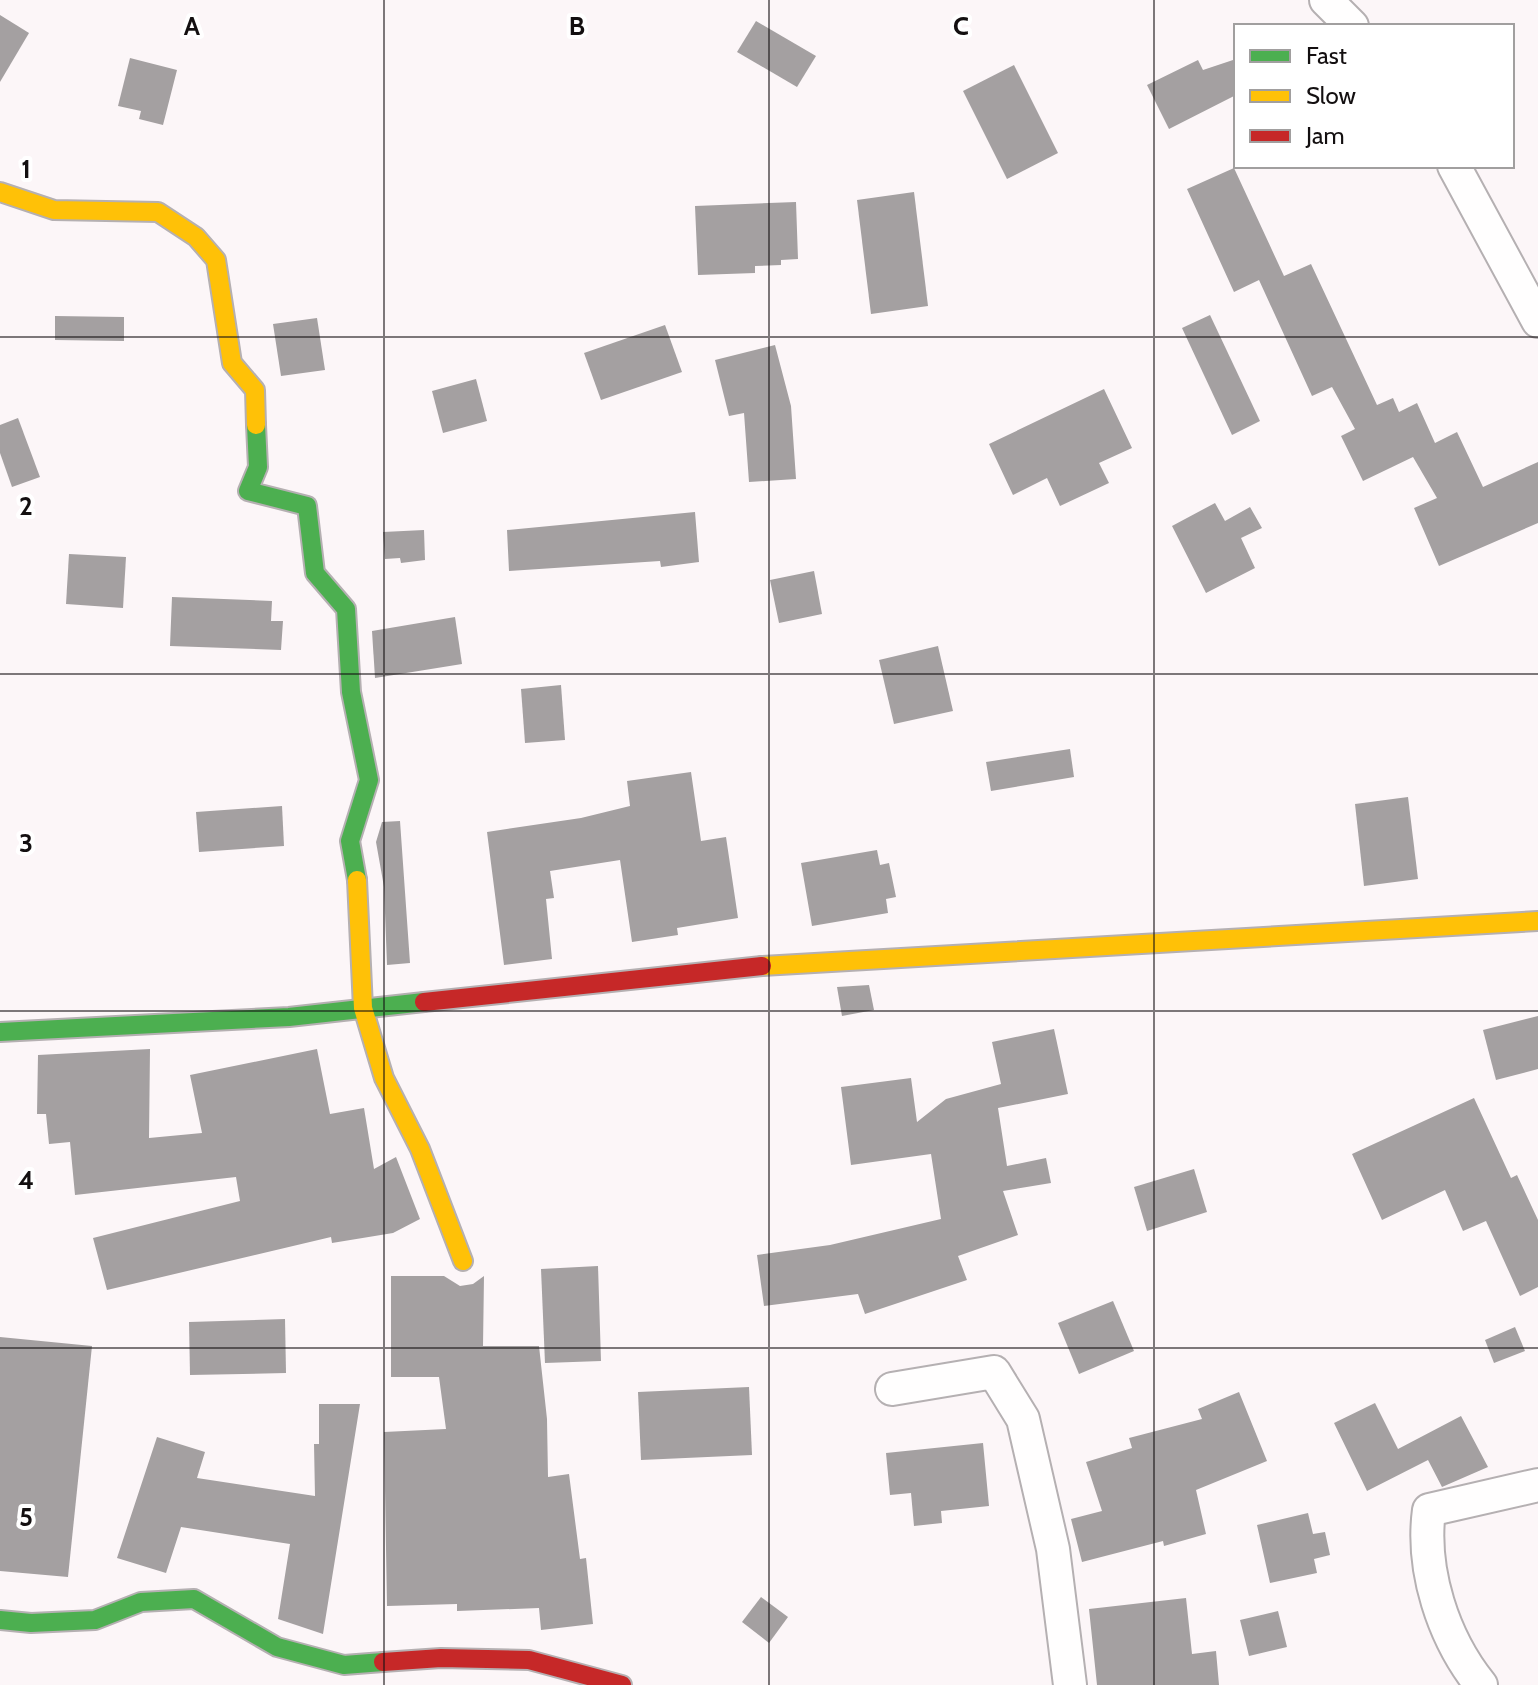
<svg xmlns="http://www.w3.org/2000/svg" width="1538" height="1685" font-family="Cabin,sans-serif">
<rect width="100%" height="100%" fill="#fcf6f8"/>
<!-- building -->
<g fill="#a4a0a1">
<path d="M0,15L29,33L0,82Z"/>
<path d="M756,21L816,56L797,87L737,52Z"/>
<path d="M130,58L177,70L163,125L139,119L141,111L118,106Z"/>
<path d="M1236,59V95L1169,129L1147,85L1198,60L1203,70Z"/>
<path d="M1014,65L1058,153L1007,179L963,91Z"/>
<path d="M1234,168L1284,276L1311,264L1377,405L1393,398L1399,412L1417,403L1435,443L1457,432L1483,487L1538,462V523L1439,566L1414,508L1437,498L1413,457L1363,481L1341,436L1355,429L1332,387L1312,396L1259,280L1234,292L1187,189Z"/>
<path d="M914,192L928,306L871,314L857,200Z"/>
<path d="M796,202L798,259L781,260V265L755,266V273L698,275L695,206Z"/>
<path d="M1210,315L1260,421L1232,435L1182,328Z"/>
<path d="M55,316L124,317V341L55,340Z"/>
<path d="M317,318L325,370L281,376L273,324Z"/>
<path d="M665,325L682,372L601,400L584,353Z"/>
<path d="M775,345L791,406L796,479L749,482L744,413L729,416L715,360Z"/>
<path d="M476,379L487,421L443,433L432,391Z"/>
<path d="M1104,389L1132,448L1099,463L1109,483L1060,506L1047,478L1013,495L989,444Z"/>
<path d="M18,418L40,477L12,487L0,453V425Z"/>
<path d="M1215,503L1225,521L1250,507L1262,528L1241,538L1255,568L1206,593L1172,526Z"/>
<path d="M695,512L699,562L661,567L660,561L509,571L507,530Z"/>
<path d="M424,530L425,560L401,563L400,558L385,559L383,532Z"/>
<path d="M69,554L126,557L123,608L66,604Z"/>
<path d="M814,571L822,614L779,623L770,580Z"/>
<path d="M172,597L272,601L271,621H283L281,650L170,646Z"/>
<path d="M455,617L462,664L375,678L372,631Z"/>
<path d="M938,646L953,711L894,724L879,660Z"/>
<path d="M561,685L565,740L525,743L521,689Z"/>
<path d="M1070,749L1074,777L991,791L986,762Z"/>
<path d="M691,772L701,841L726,837L738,918L677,928L678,935L632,942L620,860L550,871L554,898L546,899L552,959L504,965L487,832L581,818L630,806L627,781Z"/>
<path d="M1408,797L1418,879L1364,886L1355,804Z"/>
<path d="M282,806L284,846L199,852L196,812Z"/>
<path d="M400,821L410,963L387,965L384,887L376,842L382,822Z"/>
<path d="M877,850L880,865L889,863L896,897L886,899L888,913L812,926L801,863Z"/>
<path d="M869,985L874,1010L842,1016L837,987Z"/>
<path d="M1538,1016V1069L1496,1080L1483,1030Z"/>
<path d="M1054,1029L1068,1094L998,1108L1007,1166L1046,1158L1051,1183L1003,1191L1018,1235L958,1256L967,1280L865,1314L858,1294L764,1306L757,1255L830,1245L941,1219L931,1154L851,1165L841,1087L911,1078L917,1122L946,1099L1001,1084L992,1042Z"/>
<path d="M150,1049L149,1138L202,1133L190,1075L317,1049L330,1114L364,1108L374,1169L396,1157L420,1219L393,1233L332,1243L331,1237L107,1290L93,1238L240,1201L236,1177L75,1195L70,1142L49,1144L46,1114H37L38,1055Z"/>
<path d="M1474,1098L1511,1178L1517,1175L1538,1220V1287L1520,1296L1486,1221L1463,1231L1445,1190L1382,1220L1352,1154Z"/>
<path d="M1194,1169L1207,1212L1147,1231L1134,1187Z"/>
<path d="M598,1266L601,1361L545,1363L541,1269Z"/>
<path d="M391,1276H444L460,1286L473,1284L484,1276L483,1346H539L547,1419L548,1477L569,1474L580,1559L586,1558L593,1624L541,1630L539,1608L457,1611V1604L387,1606L384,1432L446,1429L439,1377H391Z"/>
<path d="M1113,1301L1134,1351L1079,1374L1058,1323Z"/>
<path d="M285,1319L286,1373L190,1375L189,1322Z"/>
<path d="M1515,1327L1525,1351L1494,1363L1485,1340Z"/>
<path d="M0,1337L92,1346L68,1577L0,1571Z"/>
<path d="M749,1387L752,1455L641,1460L638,1392Z"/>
<path d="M1239,1392L1267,1461L1196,1490L1206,1534L1164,1546L1163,1541L1082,1562L1071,1519L1102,1511L1086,1462L1132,1448L1129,1438L1202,1419L1198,1409Z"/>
<path d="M1375,1403L1398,1449L1461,1416L1488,1467L1442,1487L1428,1460L1367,1491L1334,1423Z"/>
<path d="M319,1404H360L323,1634L278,1619L290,1544L181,1527L166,1573L117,1558L157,1437L205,1452L197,1478L315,1496L314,1444H319Z"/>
<path d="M983,1443L989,1506L941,1511L942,1523L914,1526L911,1493L890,1495L886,1453Z"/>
<path d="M1308,1513L1313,1534L1325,1532L1330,1555L1314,1559L1317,1573L1270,1583L1257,1525Z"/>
<path d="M761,1597L788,1617L769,1643L742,1622Z"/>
<path d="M1186,1598L1192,1654L1216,1651L1219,1685H1097L1089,1609Z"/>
<path d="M1278,1611L1287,1647L1249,1656L1240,1620Z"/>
</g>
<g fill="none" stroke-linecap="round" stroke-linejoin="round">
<defs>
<g id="street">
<path d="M1326,0L1352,26"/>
<path d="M1454,166L1538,321"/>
<path d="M892,1389L994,1372L1023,1419L1053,1549L1070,1685"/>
<path d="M1481,1685C1443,1638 1421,1570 1429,1510L1538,1485"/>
</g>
<g id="fast">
<path d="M256,425L258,467L248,491L307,506L315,573L346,609L351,692L369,780L350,841L357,880"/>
<path d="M0,1032L289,1017L424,1002"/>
<path d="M0,1620L31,1623L95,1620L141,1602L194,1599L277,1647L344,1665L383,1662"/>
</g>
<g id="slow">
<path d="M0,192L54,210L158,212L196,237L216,260L232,363L255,390L256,425"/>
<path d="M357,880L363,1008L384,1078L420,1149L463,1261"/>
<path d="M762,966L1538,921"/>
</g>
<g id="jam">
<path d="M424,1002L762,966"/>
<path d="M383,1662L441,1658L529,1660L622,1685"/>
</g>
</defs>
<!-- street casing -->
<use href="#street" stroke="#b5b0b2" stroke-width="36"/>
<!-- fast casing -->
<use href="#fast" stroke="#b5b0b2" stroke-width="22"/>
<!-- slow casing -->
<use href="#slow" stroke="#b5b0b2" stroke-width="22"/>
<!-- jam casing -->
<use href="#jam" stroke="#b5b0b2" stroke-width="22"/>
<!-- street -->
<use href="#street" stroke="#fffefe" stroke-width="32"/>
<!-- fast -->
<use href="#fast" stroke="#4caf50" stroke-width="18"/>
<!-- slow -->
<use href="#slow" stroke="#ffc107" stroke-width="18"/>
<!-- jam -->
<use href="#jam" stroke="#c62828" stroke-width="18"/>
</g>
<!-- grid -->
<path fill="none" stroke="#130f10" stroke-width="2" stroke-opacity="0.55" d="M384,0V1685M769,0V1685M1154,0V1685M0,337H1538M0,674H1538M0,1011H1538M0,1348H1538"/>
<g font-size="26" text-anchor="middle" font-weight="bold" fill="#130f10" stroke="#fff" stroke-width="8" stroke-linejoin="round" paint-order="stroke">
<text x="192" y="35">A</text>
<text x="577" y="35">B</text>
<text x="961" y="35">C</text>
<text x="26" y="178">1</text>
<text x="26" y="515">2</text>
<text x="26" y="852">3</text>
<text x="26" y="1189">4</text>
<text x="26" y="1526">5</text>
</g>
<!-- legend -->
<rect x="1234" y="24" width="280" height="144" fill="#ffffff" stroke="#a19f9f" stroke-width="2"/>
<rect x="1250" y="50" width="40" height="12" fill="#4caf50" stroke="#a19f9f" stroke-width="2"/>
<text x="1306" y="64" font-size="24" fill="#130f10">Fast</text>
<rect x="1250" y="90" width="40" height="12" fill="#ffc107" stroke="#a19f9f" stroke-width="2"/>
<text x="1306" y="104" font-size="24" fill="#130f10">Slow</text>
<rect x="1250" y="130" width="40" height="12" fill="#c62828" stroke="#a19f9f" stroke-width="2"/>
<text x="1306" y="144" font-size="24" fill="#130f10">Jam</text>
</svg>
